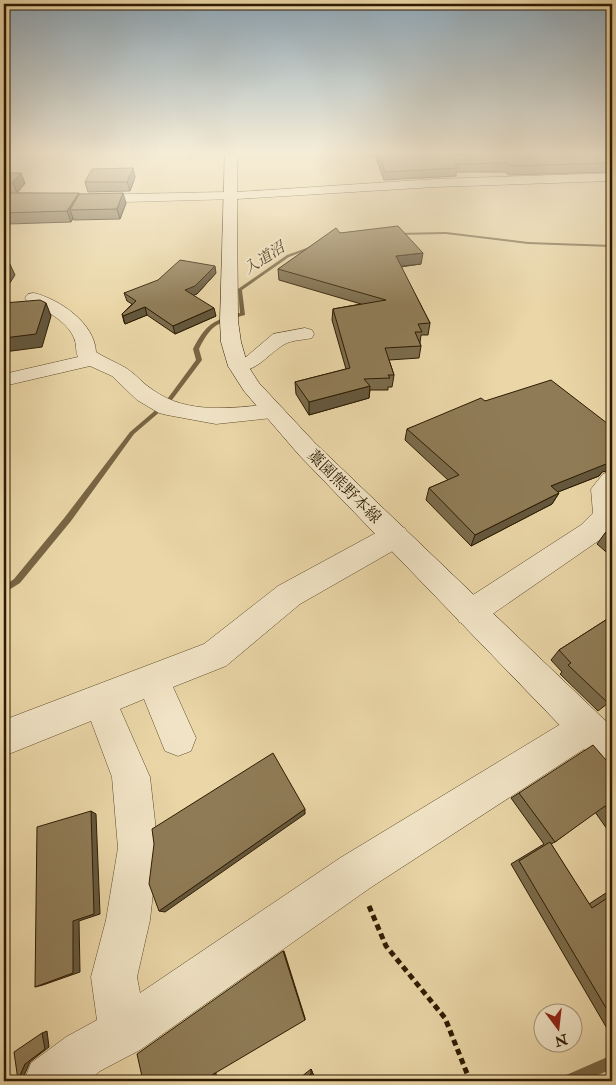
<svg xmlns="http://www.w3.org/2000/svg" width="616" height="1085" font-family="'IM FELL Double Pica','Noto Serif JP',serif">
<rect width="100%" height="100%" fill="#ead6a7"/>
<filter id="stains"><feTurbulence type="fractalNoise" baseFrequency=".004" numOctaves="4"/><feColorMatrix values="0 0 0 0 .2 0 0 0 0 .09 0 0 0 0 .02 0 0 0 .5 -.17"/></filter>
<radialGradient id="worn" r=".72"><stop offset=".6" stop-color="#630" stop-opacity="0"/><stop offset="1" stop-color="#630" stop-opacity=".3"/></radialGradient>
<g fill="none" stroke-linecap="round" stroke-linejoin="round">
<!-- stream -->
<g fill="#786543" fill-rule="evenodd">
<path d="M446,232L528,242L612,245V247L528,244L446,234L395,235L393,234L395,233Z"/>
<path d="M312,246L315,247L289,257L242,290L245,315C219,322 211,324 199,349L202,360L169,404L134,434L71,521L20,583L4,593V586L14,579L65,517L130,432L165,402L196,360L193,349C206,324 213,320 240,313L238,289L287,255Z"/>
<path d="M612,1055V1069L584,1081H562L564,1076Z"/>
</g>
<defs>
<g id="street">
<path d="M230,192L236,196L235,199L88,203L81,199L88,195Z"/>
<path d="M34,293C59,299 95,323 96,352C105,358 116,362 126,368C136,374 143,384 153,390C188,415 232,408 272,404L280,406L283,411L280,416L272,418L216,424L167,415L159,413L137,400L112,376L90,366L4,386V374L78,357C75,351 77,344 74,338C67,321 44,309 28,302L25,298L28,294Z"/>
<path d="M305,328L312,330L314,334L312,338C304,340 292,340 285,344C267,354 255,376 231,370L228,366L231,362L246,357L273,334Z"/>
<path d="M612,471V526L601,539L481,622L470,626L459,622L455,613L459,604L581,525L593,513L591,489L603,474Z"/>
<path d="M395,525L405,528L409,536L405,544L300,604L226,666L173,687L196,738L191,751L178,756L165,751L144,699L120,709L150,777L158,848L150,920L137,977L140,993L340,858L574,716L586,710L598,716L604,728L598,740L370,888L140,1050L100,1071L88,1081H24L31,1063L66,1037L97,1020L91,977L106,920L118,848L112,777L91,721L4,756V720L204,644L278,586L385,528Z"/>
</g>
<path id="secondary" d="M225,153H237V192L435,179L612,173V181L435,187L237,199L238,321L241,342L248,366L259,383L315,443L612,727V768L599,763L574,740L299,455L244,391L228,366L221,342L220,321Z"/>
<path id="primary" d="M360,153H447L441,156H366Z"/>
</defs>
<!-- street casing -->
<use href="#street" stroke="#5c4a2a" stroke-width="1"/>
<!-- secondary casing -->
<use href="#secondary" stroke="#2d1b01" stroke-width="1"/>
<!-- primary casing -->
<use href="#primary" stroke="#2d1b01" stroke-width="1"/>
<!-- path -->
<path stroke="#2d1b01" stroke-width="5" stroke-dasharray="6 4" stroke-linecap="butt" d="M369,906L386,946L445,1018L470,1081"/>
<!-- street -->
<use href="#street" fill="#f1e4c6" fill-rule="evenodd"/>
<!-- secondary -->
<use href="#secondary" fill="#f1e4c6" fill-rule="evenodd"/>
<!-- primary -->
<use href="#primary" fill="#ead6a7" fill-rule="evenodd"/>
</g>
<!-- wall -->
<g fill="#7b6b4b" stroke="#2d1b01">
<path d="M377,153H612V172L508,175L506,172H456V176L384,180L376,158Z"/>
<path d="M133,168L135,177L130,191L88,192L85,182Z"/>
<path d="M4,173L25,183L17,193L79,194L126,203L120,219L74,220L73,218L71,222L8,224L4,230Z"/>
<path d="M340,233L421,264L401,267L430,323L428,335H421L420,343L421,346L419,358L389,360L394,375L392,387H388V390H370L369,398L309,415L296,394L295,382L346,369L332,320L333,309L361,304L279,280L278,269Z"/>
<path d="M216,273L197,294L193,295L216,316L175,334L147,315L125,324L124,322L122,314L132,304L127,301L124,293Z"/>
<path d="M485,401L602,472L599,476L558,492L559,493L552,504L471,546L426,500L429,488L448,480L405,440L407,429Z"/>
<path d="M612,529V557L597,544L605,533Z"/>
<path d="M612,616V700L598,711L560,674L562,672L551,660L559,650Z"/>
<path d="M612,767V836L595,812L555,842L551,844L589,904L612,889V1037L511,864L544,844L511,798L519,793Z"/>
<path d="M311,1069L316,1081H296Z"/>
</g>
<!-- shaded-wall -->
<g fill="#64573d" stroke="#2d1b01">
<path d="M133,168L135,177L130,191L127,182Z"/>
<path d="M21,173L25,183L17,193L13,182Z"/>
<path d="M79,193L82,204L70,210L73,218L71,222L67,211Z"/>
<path d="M123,193L126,203L120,219L117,209Z"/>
<path d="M4,214L8,224L4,230Z"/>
<path d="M423,253L421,264L394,267L396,256Z"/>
<path d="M9,262L15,275L4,292V270Z"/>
<path d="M215,266L216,273L197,294L186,298L185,290Z"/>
<path d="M46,303L51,316L42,347L4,352V338Z"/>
<path d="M145,307L147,315L125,324L123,316Z"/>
<path d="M214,308L216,316L175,334L173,326Z"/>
<path d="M370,386L369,398L309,415V402Z"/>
<path d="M612,460V470L602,472L599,476L545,497L551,486Z"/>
<path d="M559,493L552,504L471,546L475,535Z"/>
<path d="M305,809V814L165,912L159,911Z"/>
<path d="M91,811L96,814L100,914L79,921L80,972L43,985L35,987L73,921Z"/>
<path d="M283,951H284L305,1018V1020Z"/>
<path d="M47,1031L49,1047L30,1062L23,1078L18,1080L25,1064L42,1033Z"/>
<path d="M311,1069L316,1081H314L311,1074Z"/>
<path d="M215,1070L218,1081H214L212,1075Z"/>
</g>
<!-- building -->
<g fill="#8f7c57" stroke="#2d1b01">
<path d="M378,153H612V163L510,166L508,163L455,164L457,168L385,172Z"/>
<path d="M133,168L127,182H85L92,169Z"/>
<path d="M4,173H21L13,182L4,183Z"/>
<path d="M4,193H79L67,211L4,213Z"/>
<path d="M123,193L117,209L70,210L79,194Z"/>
<path d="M398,226L423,253L396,256L430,323L418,324L422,332H415L421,346L385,348L394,375H388L390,378L364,379L370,386L309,402L295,382L350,368L333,309L386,300L278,269L336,228L340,233Z"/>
<path d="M180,260L215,266L195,286L185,290L214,308L173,326L145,307L123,316L122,314L136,301L124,293L158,280Z"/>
<path d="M4,262H9L4,270Z"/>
<path d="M40,300L46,303L36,334L4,338V303Z"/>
<path d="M551,380L612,427V460L610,461L606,464L551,486L559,493L475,535L429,488L459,475L407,429L481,398L485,401Z"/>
<path d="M612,529V539L605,533Z"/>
<path d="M612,616V700L608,703L568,665L571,663L559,650Z"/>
<path d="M593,745L612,767V816L605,806L555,842L519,793Z"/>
<path d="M273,753L305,809L159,911L149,884L154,844L152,829Z"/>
<path d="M91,811L94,914L73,921V973L35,987L37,827Z"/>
<path d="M550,842L592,908L612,895V1018L519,861Z"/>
<path d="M283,951L305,1020L212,1075L214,1081H143L137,1054Z"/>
<path d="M42,1033L45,1049L25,1064L18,1080L14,1052Z"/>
<path d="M311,1074L314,1081H302Z"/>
</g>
<!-- sky -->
<linearGradient id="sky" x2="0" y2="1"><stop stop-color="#8fa8b8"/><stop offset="0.5" stop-color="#f6edd7"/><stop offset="1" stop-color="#f6edd7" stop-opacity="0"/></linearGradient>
<rect width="616" height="305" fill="url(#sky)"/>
<g text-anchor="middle" stroke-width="4.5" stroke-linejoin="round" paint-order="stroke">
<!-- far-water labels -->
<g font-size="15" font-style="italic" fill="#5f4c2d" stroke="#f1e4c6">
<text transform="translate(264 258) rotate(-33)" y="5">入道沼</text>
</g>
<!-- street labels -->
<g font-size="16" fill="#2d1b01" stroke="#f1e4c6">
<text transform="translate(345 486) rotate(45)" y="6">藁園熊野本線</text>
</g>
</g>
<!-- margin -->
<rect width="616" height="1085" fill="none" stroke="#ead6a7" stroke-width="20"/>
<rect x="5" y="5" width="606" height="1075" fill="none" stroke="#2d1b01" stroke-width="2.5"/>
<rect x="10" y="10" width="596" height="1065" fill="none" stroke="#2d1b01"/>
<!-- north arrow -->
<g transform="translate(558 1028) rotate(165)"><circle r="24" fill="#f1e4c6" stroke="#a39477"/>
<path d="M0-4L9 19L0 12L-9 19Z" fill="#8f2418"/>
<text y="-8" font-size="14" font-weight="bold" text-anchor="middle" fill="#2d1b01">N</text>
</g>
<rect width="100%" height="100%" filter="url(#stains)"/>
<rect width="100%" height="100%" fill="url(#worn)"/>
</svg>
